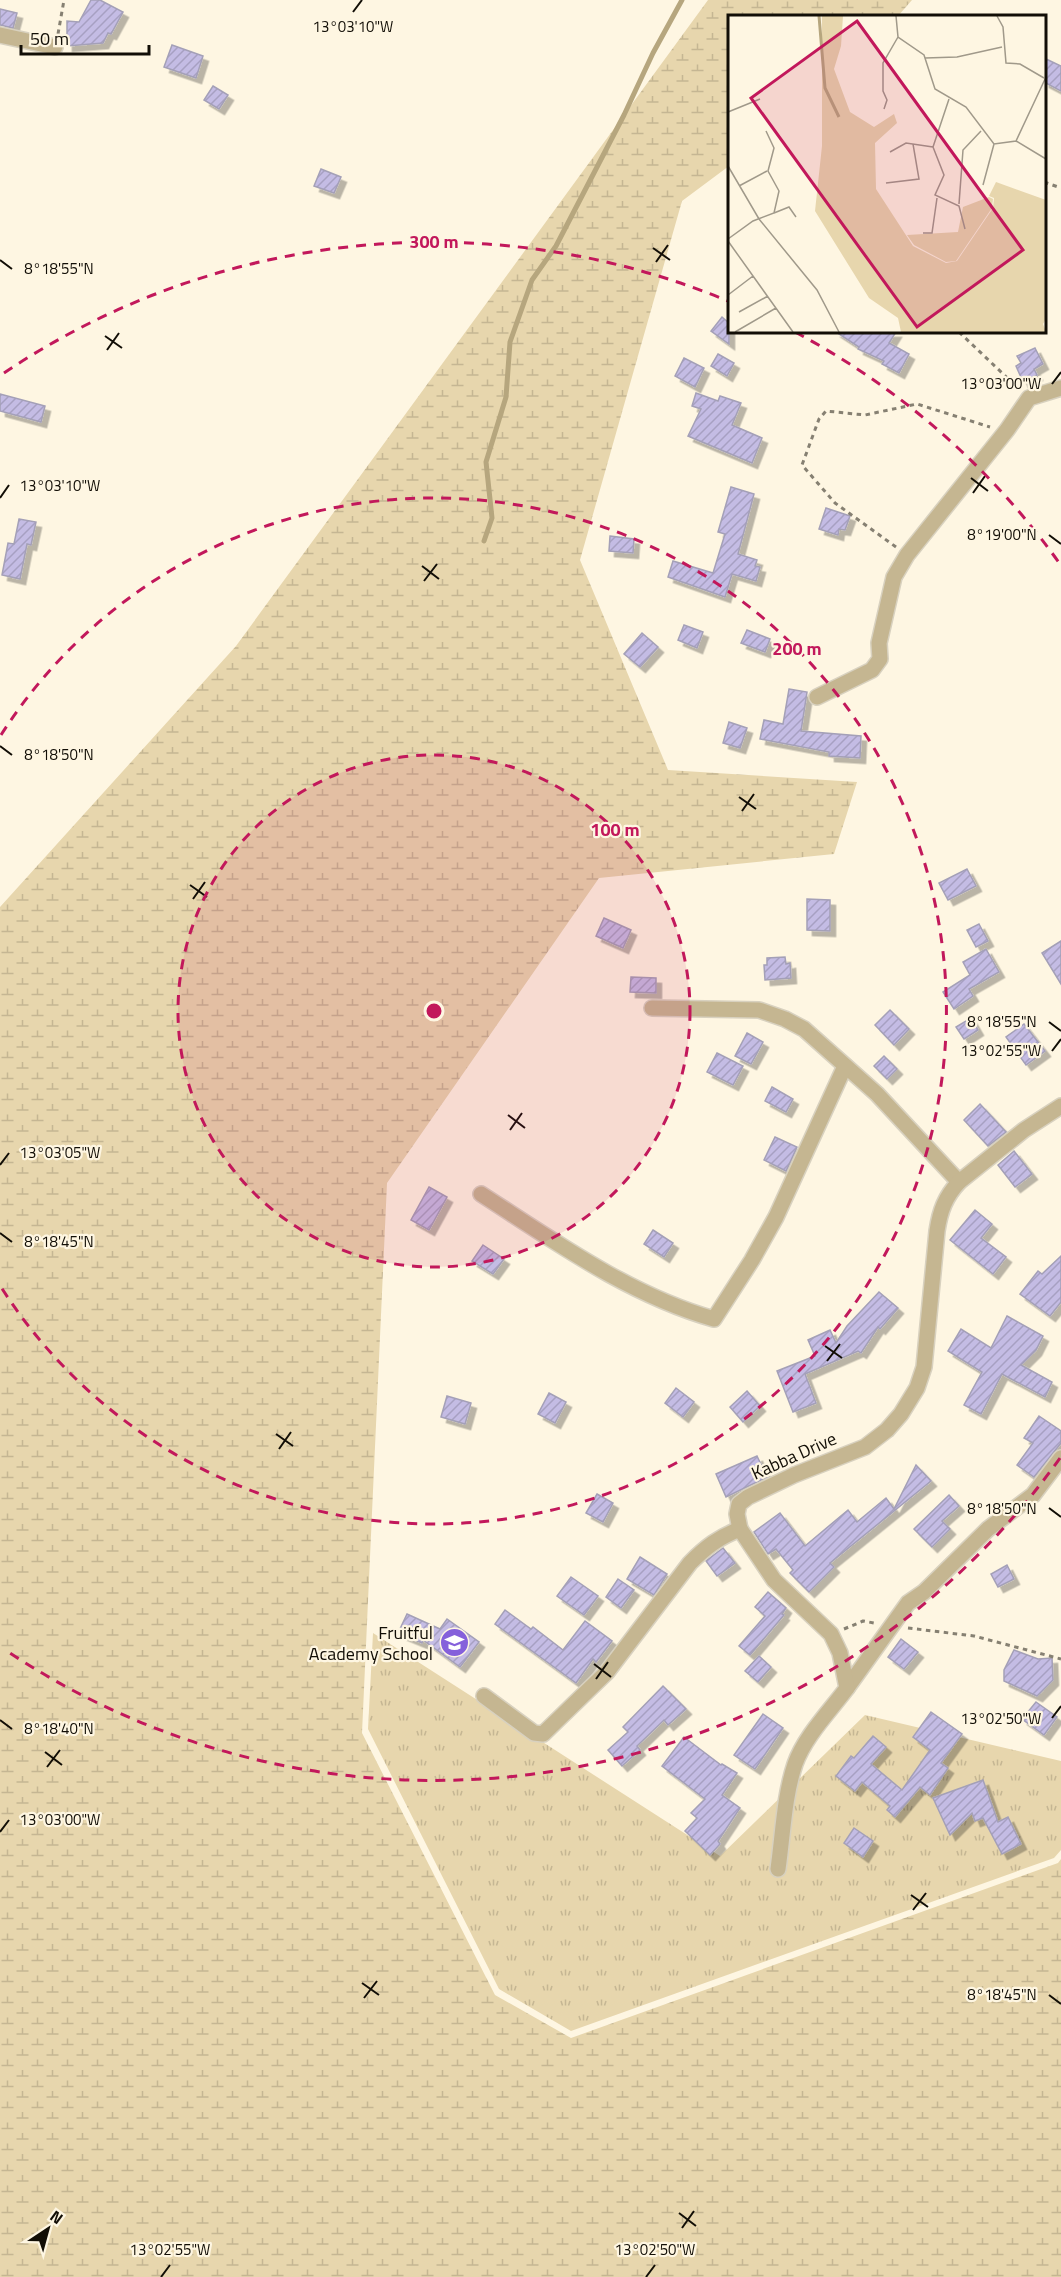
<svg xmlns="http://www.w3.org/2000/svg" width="1061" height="2277" font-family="'Titillium Web',sans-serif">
<defs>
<pattern id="grass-tufts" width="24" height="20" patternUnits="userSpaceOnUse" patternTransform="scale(1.5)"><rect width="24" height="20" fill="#e7d6ad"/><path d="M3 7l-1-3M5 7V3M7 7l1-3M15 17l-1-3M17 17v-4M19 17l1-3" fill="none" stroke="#c5b693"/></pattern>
<pattern id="wetland-marsh" width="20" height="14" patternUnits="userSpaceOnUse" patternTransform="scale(1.5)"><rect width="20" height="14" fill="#e7d6ad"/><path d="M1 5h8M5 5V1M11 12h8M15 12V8" fill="none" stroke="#c5b693"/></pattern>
<pattern id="building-hatch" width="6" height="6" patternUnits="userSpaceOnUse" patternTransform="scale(1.5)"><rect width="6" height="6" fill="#c4bce4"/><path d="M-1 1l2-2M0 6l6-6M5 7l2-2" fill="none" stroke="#a7a0c2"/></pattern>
<filter id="shadow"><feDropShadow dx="5.5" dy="5.5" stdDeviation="0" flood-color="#0004"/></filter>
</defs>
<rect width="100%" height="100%" fill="#fef6e2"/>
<!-- grass -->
<path fill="url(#grass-tufts)" d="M373,1633L720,1856L865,1715L1061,1761V1850L1054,1858L571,2031L499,1989L368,1729Z"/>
<!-- wetland -->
<path fill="url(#wetland-marsh)" d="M708,0H912L898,16H730L729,166L682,201L580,560L668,770L857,782L834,854L599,878L387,1183L362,1733L495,1995L571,2038L1058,1863L1061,1859V2277H0V907L236,646Z"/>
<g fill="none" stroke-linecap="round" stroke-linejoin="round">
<!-- stream -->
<path stroke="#b6a67e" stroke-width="5" d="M484,541L492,518L486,462L506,397L510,342L532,280L556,246L624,115L653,53L682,0"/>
</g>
<!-- building -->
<g fill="url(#building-hatch)" stroke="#a4a0b7" stroke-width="1.5" filter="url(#shadow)">
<path d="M91,0H100L123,12L111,34L108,33L103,43L67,46V21L79,22Z"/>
<path d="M0,9L17,13L13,28L0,25Z"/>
<path d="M172,45L203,56L196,78L164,67Z"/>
<path d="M1044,58L1061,66V91L1044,82Z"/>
<path d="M213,86L228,95L219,109L204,100Z"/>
<path d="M321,169L341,177L334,193L314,186Z"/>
<path d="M722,317L729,323V344L711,331Z"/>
<path d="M836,332H896L889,343L909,354L899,373L882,364L884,361L858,349L859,347Z"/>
<path d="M1035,348L1043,364L1034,369L1037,375L1023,382L1016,366L1021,363L1017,356Z"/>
<path d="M718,354L734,363L727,376L711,366Z"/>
<path d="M684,358L704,368L695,387L675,376Z"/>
<path d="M696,393L718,401L720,396L741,403L732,425L762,438L752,463L688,436L701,409L692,406Z"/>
<path d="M0,394L45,406L41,422L0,411Z"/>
<path d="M731,487L754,494L738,554L757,560L755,566L760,567L756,581L732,574L725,597L668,577L673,561L713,573L725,534L718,532Z"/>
<path d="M826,508L850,516L845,530L839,529L838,535L819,529Z"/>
<path d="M19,519L36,522L31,545L27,544L20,579L2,575L8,543L14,544Z"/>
<path d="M610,536L634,539L633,553L609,551Z"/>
<path d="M684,625L703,632L697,648L678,640Z"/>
<path d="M747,630L770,639L765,652L741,643Z"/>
<path d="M642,633L658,647L640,667L624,654Z"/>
<path d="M789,689L807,692L801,731L861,736L860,758L829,756V752L760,739L764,720L783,724Z"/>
<path d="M729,722L747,728L740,748L723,743Z"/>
<path d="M967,869L976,886L948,900L939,883Z"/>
<path d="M807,899L830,900V931L807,930Z"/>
<path d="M604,918L631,930L623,948L596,936Z"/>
<path d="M979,924L988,941L976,947L967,930Z"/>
<path d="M1061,941V984L1042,953Z"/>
<path d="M986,949L999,972L969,989L973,996L954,1009L943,992L970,975L963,962Z"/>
<path d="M785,957L786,964L790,963L791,978L765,980L764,965H767V958Z"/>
<path d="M631,977L656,978V993L630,992Z"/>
<path d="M890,1010L909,1029L894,1045L875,1025Z"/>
<path d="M971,1018L978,1030L964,1039L956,1027Z"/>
<path d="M1024,1024L1045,1051L1026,1065L1006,1037Z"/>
<path d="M747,1033L763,1042L751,1064L735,1056Z"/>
<path d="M717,1053L743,1066L733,1085L707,1072Z"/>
<path d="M884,1056L897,1069L887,1079L874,1066Z"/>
<path d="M772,1087L793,1099L786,1112L765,1101Z"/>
<path d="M980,1104L1006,1132L988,1146L964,1120Z"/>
<path d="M775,1137L797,1147L786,1171L764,1160Z"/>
<path d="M1014,1151L1032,1174L1015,1187L998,1165Z"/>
<path d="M429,1187L447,1197L429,1230L411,1220Z"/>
<path d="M975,1210L992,1224L981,1238L1006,1257L993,1274L950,1240Z"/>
<path d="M653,1230L673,1243L664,1257L644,1244Z"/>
<path d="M483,1245L504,1259L493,1274L472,1261Z"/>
<path d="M1061,1256V1302L1050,1316L1020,1294L1038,1271L1042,1274Z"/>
<path d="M879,1292L898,1308L880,1329L878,1327L861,1353L858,1351L805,1374L816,1403L793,1412L777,1371L815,1356L808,1340L830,1330L836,1343L847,1326Z"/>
<path d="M1007,1316L1043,1336L1036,1350L1021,1365L1052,1382L1045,1397L1002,1374L981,1414L964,1405L982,1372L948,1351L961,1329L991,1348Z"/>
<path d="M676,1388L694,1402L683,1417L665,1403Z"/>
<path d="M747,1391L760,1406L743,1422L730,1407Z"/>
<path d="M549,1393L566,1402L555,1423L538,1414Z"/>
<path d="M447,1396L471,1403L465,1424L441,1417Z"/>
<path d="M1039,1416L1061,1431V1443L1034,1477L1017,1465L1033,1443L1024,1438Z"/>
<path d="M757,1456L767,1477L726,1497L716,1474Z"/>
<path d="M916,1465L931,1481L830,1563L834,1567L809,1592L790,1573L793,1570L776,1549L768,1554L754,1532L780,1513L805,1546L848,1510L857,1522L886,1498L894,1509Z"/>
<path d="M597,1494L613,1503L603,1522L586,1513Z"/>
<path d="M949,1495L959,1506L942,1521L950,1529L932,1547L914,1529Z"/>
<path d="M723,1548L735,1563L717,1576L706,1561Z"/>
<path d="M640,1557L667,1574L654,1595L627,1579Z"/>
<path d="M1007,1565L1014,1579L998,1587L991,1574Z"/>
<path d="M571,1577L598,1596L584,1615L557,1596Z"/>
<path d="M618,1579L634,1590L621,1608L606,1597Z"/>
<path d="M768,1592L786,1608L782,1614L784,1615L750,1655L739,1646L765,1616L755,1607Z"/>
<path d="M505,1610L531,1629L533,1627L563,1650L585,1621L612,1641L596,1662L593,1659L576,1683L495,1624Z"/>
<path d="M407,1614L440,1629L447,1619L479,1642L460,1667L423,1640L422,1643L398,1633Z"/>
<path d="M901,1639L918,1652L904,1669L888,1657Z"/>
<path d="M1014,1650L1038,1659L1052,1658L1053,1680L1037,1696L1004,1681V1670Z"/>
<path d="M759,1656L771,1667L758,1682L745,1671Z"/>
<path d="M663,1686L686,1709L668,1725L664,1720L637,1746L640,1750L622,1766L608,1750L628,1732L623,1727Z"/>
<path d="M1036,1702L1057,1717L1044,1735L1022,1719Z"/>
<path d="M931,1712L962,1734L941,1763L948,1768L930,1795L920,1787L895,1817L887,1810L890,1806L862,1782L855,1791L836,1776L851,1756L854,1758L873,1736L886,1747L871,1764L902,1790L930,1750L913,1737Z"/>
<path d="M763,1714L783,1728L755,1769L734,1755Z"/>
<path d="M684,1737L721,1765L722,1764L737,1773L722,1795L740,1808L718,1841L720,1844L710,1855L685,1831L697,1818L691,1813L705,1799L662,1766Z"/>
<path d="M983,1780L998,1822L1008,1817L1021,1844L1002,1854L983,1818L975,1821L972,1813L950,1835L933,1798Z"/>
<path d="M854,1828L873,1841L863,1857L844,1843Z"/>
</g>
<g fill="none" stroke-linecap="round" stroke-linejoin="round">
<defs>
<g id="minor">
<path d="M0,35L55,47"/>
<path d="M817,697L872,670L880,659L879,643L894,577L907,555L1007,430L1029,398L1061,388"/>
<path d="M652,1008L759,1010L785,1019L804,1029L877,1094L959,1182"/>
<path d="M481,1194C554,1241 629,1295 714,1319L752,1260L776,1217L845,1066"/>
<path d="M847,1688L908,1603L924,1592L988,1529L1033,1495L1061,1458"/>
<path d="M484,1696L534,1733L543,1734L607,1672L690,1563C706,1547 719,1537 740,1529"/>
<path d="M778,1869C783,1834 784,1797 795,1764C805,1736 830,1711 847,1688L840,1653L831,1634L774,1580L740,1529L737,1514L739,1504L748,1497L794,1475L865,1447L887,1430L901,1414L917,1388L924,1367L937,1231C940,1211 945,1197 959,1182L1024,1130L1061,1106"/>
</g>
</defs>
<!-- minor casing -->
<use href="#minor" stroke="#d8d1bf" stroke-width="18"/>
<!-- path -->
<g stroke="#868072" stroke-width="3" stroke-dasharray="4.5 4.5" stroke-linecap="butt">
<path d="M58,34L64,0"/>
<path d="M1044,182L1061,188"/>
<path d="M959,332L1019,389"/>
<path d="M896,547L835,503L802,465L819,419L826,411L865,415L917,404L990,427"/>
<path d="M908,1628L974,1636L1061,1659"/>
<path d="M844,1629L863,1621L874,1623"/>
</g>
<!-- minor -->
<use href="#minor" stroke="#c5b691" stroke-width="15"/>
</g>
<!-- ticks -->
<path fill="none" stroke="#120e06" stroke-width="2" d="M353,12L362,0M653,248L670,260M0,260L12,269M656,262L668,245M105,336L122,348M107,350L119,333M1052,384L1061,372M971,478L988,491M973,493L985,476M0,498L9,485M1049,535L1061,544M422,566L439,579M424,581L437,564M0,746L12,755M739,797L756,809M742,811L754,794M190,885L207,897M193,899L205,882M1049,1022L1061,1031M1052,1051L1061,1039M508,1115L525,1128M510,1130L522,1113M0,1165L9,1153M0,1233L12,1242M825,1346L842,1358M827,1361L840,1344M276,1434L293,1446M279,1449L291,1432M1049,1508L1061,1517M594,1664L611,1677M596,1679L608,1662M1052,1718L1061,1706M0,1720L12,1729M45,1752L62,1765M47,1767L60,1750M0,1832L9,1820M911,1895L928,1907M913,1910L926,1893M362,1983L379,1995M1049,1995L1061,2004M364,1998L377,1981M679,2213L696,2226M682,2228L694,2211M161,2277L170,2265M646,2277L655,2265"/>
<!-- distance rings -->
<circle cx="434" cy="1011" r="256" fill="#c2185b" fill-opacity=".12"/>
<g fill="none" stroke="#c2185b" stroke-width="3" stroke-dasharray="10 8">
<circle cx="434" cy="1011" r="256"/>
<path d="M1 735A513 513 0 1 1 1 1287"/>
<path d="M1060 1458A769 769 0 0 1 4 1649M4 373A769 769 0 0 1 728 301M795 332A769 769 0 0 1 1060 564"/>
</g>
<!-- icons -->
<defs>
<symbol id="school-disc" viewBox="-11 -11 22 22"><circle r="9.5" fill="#8560db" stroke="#fef6e2"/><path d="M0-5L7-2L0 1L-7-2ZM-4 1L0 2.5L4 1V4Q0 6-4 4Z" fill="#fff"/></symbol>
</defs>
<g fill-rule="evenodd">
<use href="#school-disc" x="438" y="1626" width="33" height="33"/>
</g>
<g text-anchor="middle" stroke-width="4.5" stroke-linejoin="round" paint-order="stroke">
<!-- street labels -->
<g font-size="18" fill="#120e06" stroke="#fef6e2">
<text transform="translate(794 1456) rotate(-24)" y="6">Kabba Drive</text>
</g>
<!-- poi labels -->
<g font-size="18" fill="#120e06" stroke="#fef6e2" text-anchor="end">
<text x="433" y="1639">Fruitful<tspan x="433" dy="21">Academy School</tspan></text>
</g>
</g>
<!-- overview -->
<g transform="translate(728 15)">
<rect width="318" height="318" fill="#fef6e2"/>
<path d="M261,182L265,184L264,193L228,246L218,247L186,230L179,220L230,217L235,192Z" fill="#e7d6ad"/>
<path d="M94,1H115L113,31L106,54L122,97L146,112L166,99L169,108L147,128L148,174L185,231L218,248L229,246L265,193L266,183L261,181L268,167L318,185V304L315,309L318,317H173L170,303L141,283L87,196L94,131Z" fill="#e7d6ad"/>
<path fill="none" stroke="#b6a67e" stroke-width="3" d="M91,1L97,73L111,102"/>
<path fill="none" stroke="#a0998a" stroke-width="1.5" d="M168,1L170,22L196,40L207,74L238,92L266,129L288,126L318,62M269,1L275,12L278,48L292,49L316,63M197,43L229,42L274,32M221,84L205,132L216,160L207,180L231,191L237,214M156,94L159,85L155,76V48L170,22M0,97L32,84M288,126L318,144M162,137L178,128L205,132M0,151L31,204L89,275L111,317M158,168L191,164L185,129M255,170L266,129M11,171L39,156M231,189L235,135L253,116M46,198L61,192L68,202M195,218H204L209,183M0,224L25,206L46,198L51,176L40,156L46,133L38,116M0,226L65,317M0,280L25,261M11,297L40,281M7,317L48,293"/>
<path fill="#c2185b" fill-opacity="0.15" stroke="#c2185b" stroke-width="3" d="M129,6L295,235L189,312L23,83Z"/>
<rect width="318" height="318" fill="none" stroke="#120e06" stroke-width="3"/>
</g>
<g font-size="15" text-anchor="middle" fill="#120e06" stroke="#fef6e2" stroke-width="4.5" stroke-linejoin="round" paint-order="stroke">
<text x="353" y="32">13°03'10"W</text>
<text x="59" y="274">8°18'55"N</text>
<text x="1001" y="389">13°03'00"W</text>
<text x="60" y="491">13°03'10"W</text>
<text x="1002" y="540">8°19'00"N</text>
<text x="59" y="760">8°18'50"N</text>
<text x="1002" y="1027">8°18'55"N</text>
<text x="1001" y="1056">13°02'55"W</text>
<text x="60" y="1158">13°03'05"W</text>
<text x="59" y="1247">8°18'45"N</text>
<text x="1002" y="1514">8°18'50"N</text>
<text x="1001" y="1724">13°02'50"W</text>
<text x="59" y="1734">8°18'40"N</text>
<text x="60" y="1825">13°03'00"W</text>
<text x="1002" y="2000">8°18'45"N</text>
<text x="170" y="2255">13°02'55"W</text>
<text x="655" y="2255">13°02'50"W</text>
</g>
<circle cx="434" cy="1011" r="9" fill="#c2185b" stroke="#fef6e2" stroke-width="3"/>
<g font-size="18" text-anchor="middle" font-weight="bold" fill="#c2185b" stroke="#fef6e2" stroke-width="4.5" stroke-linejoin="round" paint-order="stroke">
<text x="434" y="248">300 m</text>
<text x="797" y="655">200 m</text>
<text x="615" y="836">100 m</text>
</g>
<!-- north arrow -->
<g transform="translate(48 2229) rotate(36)" stroke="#fef6e2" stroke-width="4.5" paint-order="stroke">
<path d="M0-4.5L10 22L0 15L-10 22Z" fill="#120e06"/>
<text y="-9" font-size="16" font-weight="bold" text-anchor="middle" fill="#120e06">N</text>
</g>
<!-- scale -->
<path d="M21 45v9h128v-9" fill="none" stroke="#120e06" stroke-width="3"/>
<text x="30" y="45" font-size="18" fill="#120e06" stroke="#fef6e2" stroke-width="4.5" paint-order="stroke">50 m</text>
</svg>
